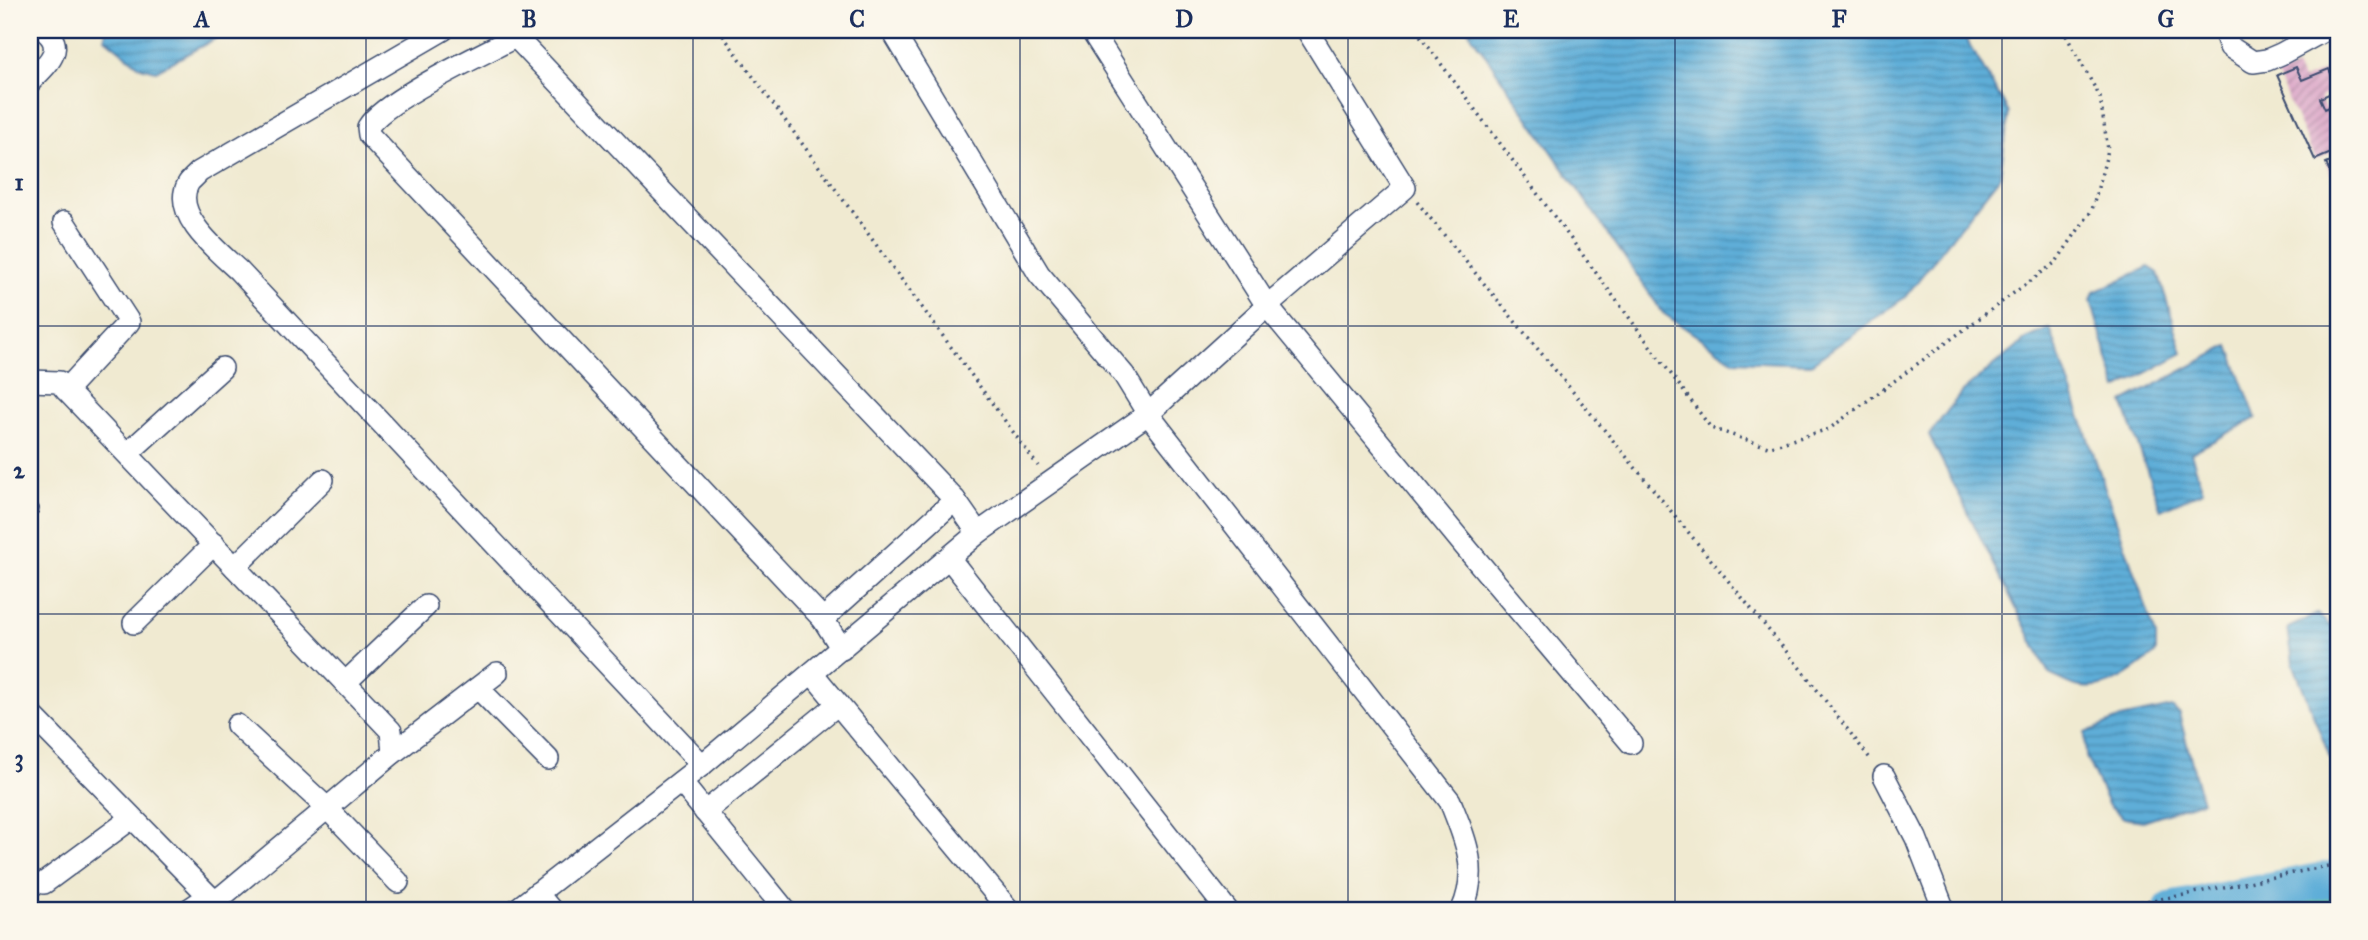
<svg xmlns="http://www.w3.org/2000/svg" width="2368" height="940" font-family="'IM FELL Great Primer',serif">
<defs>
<pattern id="grass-tufts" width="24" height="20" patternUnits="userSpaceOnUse" patternTransform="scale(1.75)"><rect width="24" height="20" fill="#75cc92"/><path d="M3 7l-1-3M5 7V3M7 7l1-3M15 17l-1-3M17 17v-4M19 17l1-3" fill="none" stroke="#5fa67a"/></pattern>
<pattern id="water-rules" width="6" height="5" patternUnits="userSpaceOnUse" patternTransform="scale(1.75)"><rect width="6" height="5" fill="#5eaed8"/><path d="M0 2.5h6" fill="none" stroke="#4d8eb2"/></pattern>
<pattern id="building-hatch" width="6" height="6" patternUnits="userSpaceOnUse" patternTransform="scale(1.75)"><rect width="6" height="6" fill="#dba5c7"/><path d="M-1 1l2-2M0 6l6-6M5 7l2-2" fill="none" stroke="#b187a5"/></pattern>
</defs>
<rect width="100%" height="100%" fill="#fbf7ec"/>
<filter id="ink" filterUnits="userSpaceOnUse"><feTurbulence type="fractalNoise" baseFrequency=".0143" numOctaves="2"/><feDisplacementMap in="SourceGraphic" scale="14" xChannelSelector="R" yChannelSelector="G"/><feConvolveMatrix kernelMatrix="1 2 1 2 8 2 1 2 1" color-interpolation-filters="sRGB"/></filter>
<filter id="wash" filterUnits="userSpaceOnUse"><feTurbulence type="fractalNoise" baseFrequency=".00686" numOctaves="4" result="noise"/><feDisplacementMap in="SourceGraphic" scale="28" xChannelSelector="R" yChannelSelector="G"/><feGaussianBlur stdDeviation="1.57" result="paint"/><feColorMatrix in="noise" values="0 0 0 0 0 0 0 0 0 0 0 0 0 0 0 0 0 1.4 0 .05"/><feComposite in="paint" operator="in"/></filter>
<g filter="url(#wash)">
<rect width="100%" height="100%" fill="#f0ead1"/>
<!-- grass -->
<path fill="url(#grass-tufts)" stroke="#487e78" stroke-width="2" d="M2338,888V910H2230Z"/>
<!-- water -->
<g fill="url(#water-rules)" stroke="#3c6e9b" stroke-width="2">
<path d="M106,30H231L156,71L141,67L105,38Z"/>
<path d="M1468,30H1961L2009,113L2000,176L1905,297L1811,364L1734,361L1663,313Z"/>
<path d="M2149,267L2158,273L2183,353L2117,389L2091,301L2094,292Z"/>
<path d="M2050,328L2156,636V653C2135,670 2109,691 2081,687C2071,686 2059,678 2049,674L1929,435L1962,392L2026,339Z"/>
<path d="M2229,346L2256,418L2191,453L2203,491L2161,510L2123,402Z"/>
<path d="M2317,614L2334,629L2338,643V778L2293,663L2288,628Z"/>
<path d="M2172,707L2179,714L2202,801L2143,821L2124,818L2109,806L2086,757L2085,733L2121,718Z"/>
</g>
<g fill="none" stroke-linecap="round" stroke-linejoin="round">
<!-- river -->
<path stroke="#5eaed8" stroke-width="37" d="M2172,910L2338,878"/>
</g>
<g id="blocks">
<!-- building -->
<g fill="url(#building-hatch)">
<path d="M2296,67L2302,80L2329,69L2338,90L2320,98L2325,109L2338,103V150L2315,160L2277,75Z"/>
<path d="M2338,158V191L2326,163Z"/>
</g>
</g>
</g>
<g filter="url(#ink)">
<use href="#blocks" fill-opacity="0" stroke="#3b4b6f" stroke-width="2"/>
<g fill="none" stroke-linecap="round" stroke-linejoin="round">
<defs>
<path id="service" d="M30,505L33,509"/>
<g id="minor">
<path d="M443,30L199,172C196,176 190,180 188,184C171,215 220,253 239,271L702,765"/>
<path d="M509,30L955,500L978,533"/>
<path d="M892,30L1039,274L1124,375L1148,414L1450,801C1465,839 1480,870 1462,910"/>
<path d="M1091,30L1267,306L1468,550L1631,743"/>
<path d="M2224,30L2230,47L2253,62L2267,60L2281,54L2325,30"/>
<path d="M515,37C483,54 384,100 368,127L369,135L823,619L842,649"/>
<path d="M30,82C45,66 68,49 44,30"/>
<path d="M64,222L129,322L66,390"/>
<path d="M30,381L59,382L66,390L391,731L393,753L214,903"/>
<path d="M128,453L222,368"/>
<path d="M949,558L1227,910"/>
<path d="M235,567L323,480"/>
<path d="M823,619L955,500"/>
<path d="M134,623L214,544"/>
<path d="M812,673L1009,910"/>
<path d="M345,683L426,606"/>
<path d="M478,688L548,759"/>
<path d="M30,713L209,896L219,910"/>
<path d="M237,725L327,808L398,882"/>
<path d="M393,753L497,673"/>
<path d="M1884,776L1916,838L1944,910"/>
<path d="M681,782L785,910"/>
<path d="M705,812L838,704"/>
<path d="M44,883L132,818"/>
<path d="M537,893L551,910"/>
<path d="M188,910L209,896L212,908"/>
<path d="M516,910L702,765L978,533L1148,414L1267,306L1405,188L1307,30"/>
</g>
</defs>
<!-- service casing -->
<use href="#service" stroke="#3b4b6f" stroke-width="14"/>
<!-- minor casing -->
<use href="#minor" stroke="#3b4b6f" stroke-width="24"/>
<!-- path -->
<g stroke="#3b4b6f" stroke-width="3.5" stroke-dasharray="2 5" stroke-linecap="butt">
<path d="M89,30L98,38"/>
<path d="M719,30L1038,466"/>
<path d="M1416,30L1711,428L1768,447L1829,429L2056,262L2092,210L2108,150L2100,97L2063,30"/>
<path d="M1417,202L1804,673L1872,761"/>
<path d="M2085,910L2179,896L2338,864"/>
</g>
<!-- service -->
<use href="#service" stroke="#fff" stroke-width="10"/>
<!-- minor -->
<use href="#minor" stroke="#fff" stroke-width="21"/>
</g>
</g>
<!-- grid -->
<path fill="none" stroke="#1b2f5e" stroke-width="2" stroke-opacity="0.55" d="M366,30V910M693,30V910M1020,30V910M1348,30V910M1675,30V910M2002,30V910M30,326H2338M30,614H2338"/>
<!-- margin -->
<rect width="2368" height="940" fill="none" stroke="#fbf7ec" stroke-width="77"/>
<rect x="38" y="38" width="2292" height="864" fill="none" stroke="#1b2f5e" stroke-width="2.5"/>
<g font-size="23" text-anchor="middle" font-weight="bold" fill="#1b2f5e">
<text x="202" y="27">A</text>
<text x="529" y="27">B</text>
<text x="857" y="27">C</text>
<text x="1184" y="27">D</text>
<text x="1511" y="27">E</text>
<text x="1839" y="27">F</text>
<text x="2166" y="27">G</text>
<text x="19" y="190">1</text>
<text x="19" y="478">2</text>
<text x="19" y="766">3</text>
</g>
</svg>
